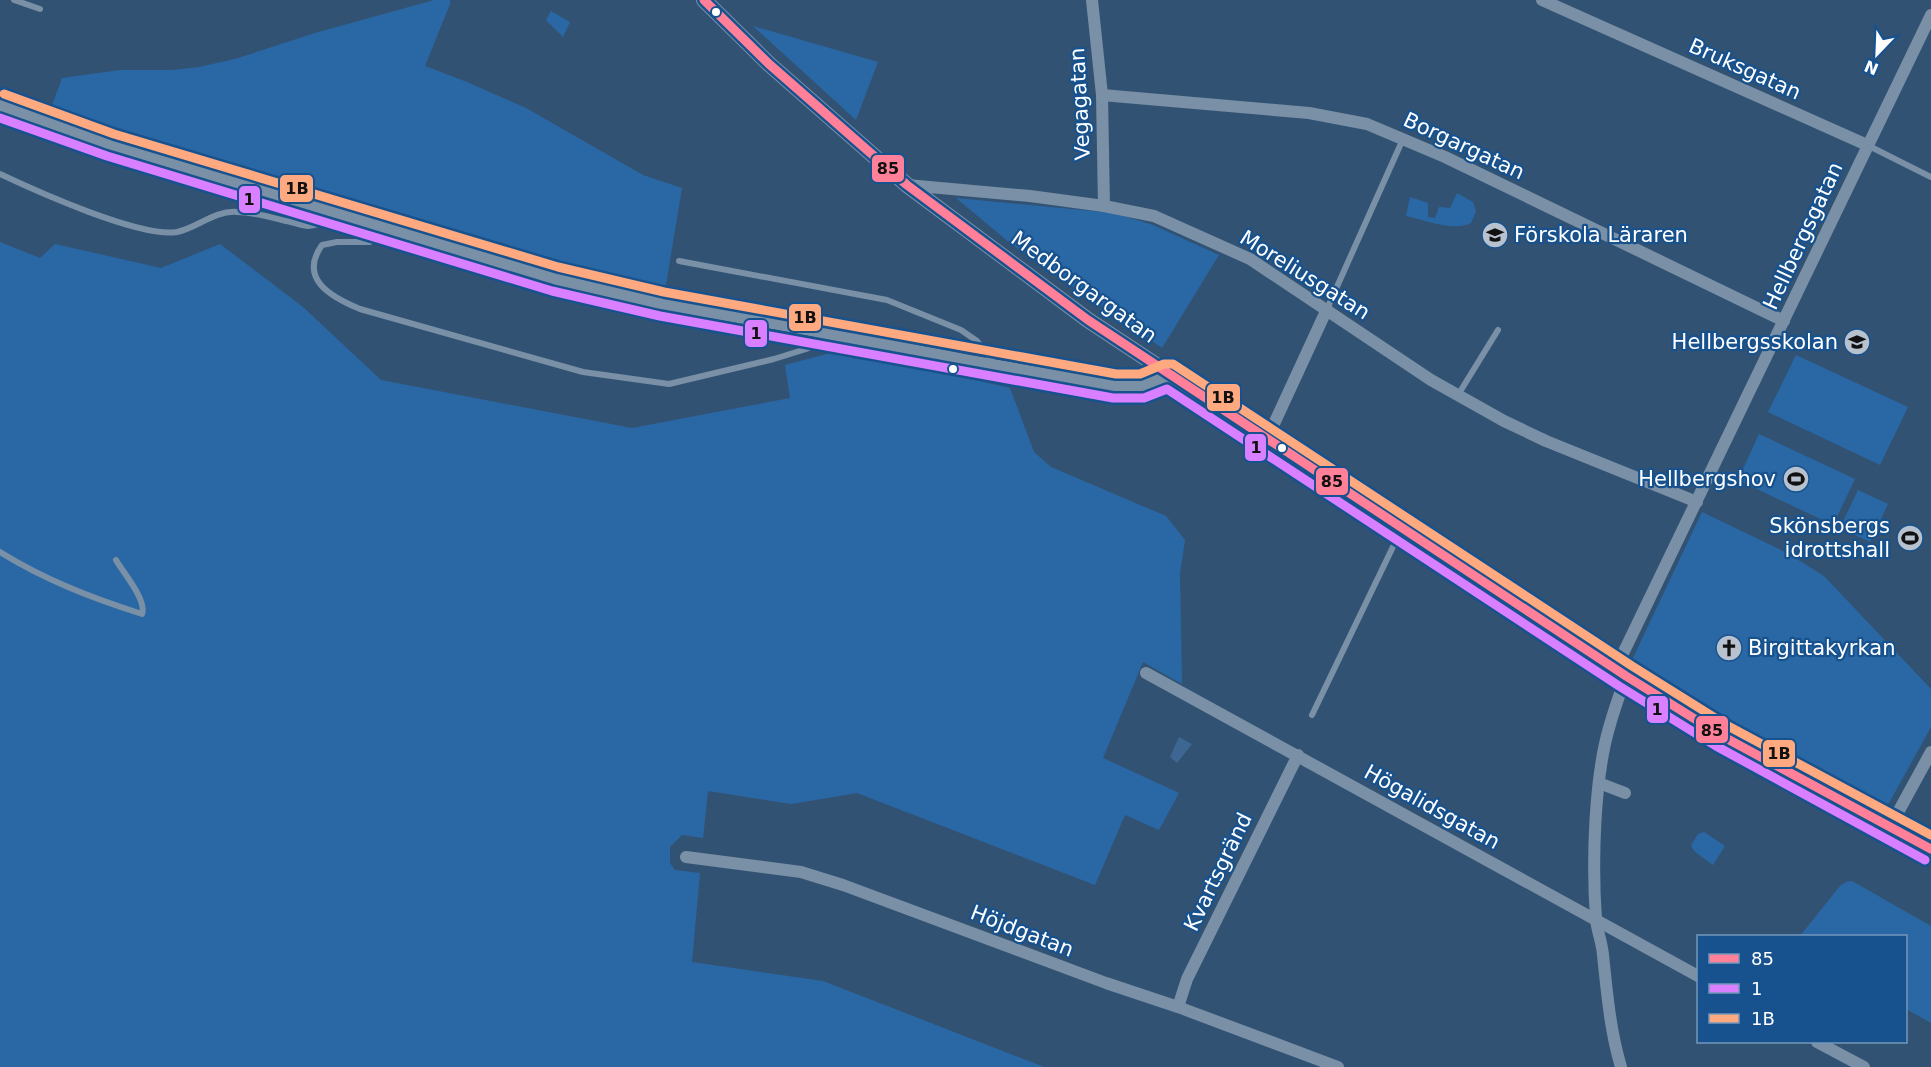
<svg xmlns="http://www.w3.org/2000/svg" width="1931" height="1067" font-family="'DejaVu Sans',sans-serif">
<rect width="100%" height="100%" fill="#325273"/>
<!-- green -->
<g fill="#2a68a5">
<path d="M434,0H450V4L425,66L467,82L526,108L643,175L682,188L664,297L396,224L83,128L49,114L62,78L120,70H173L199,67L235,59L315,33Z"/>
<path d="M551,11L570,22L563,37L546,20Z"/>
<path d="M753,26L878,62L856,120Z"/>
<path d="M1457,193L1473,202L1476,211L1471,223C1453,232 1425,220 1406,216L1410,197L1428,203V217L1435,218L1439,207L1450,208Z"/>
<path d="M956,198L1114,213L1153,225L1219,255L1162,348L1010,243Z"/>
<path d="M0,242L40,258L55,244L161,268L220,244L303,307L381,380L632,428L790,398L785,365L842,350L1010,388L1034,452L1051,467L1166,516L1185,540L1180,574L1182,684L1143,662L1103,758L1179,793L1159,830L1125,815L1095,885L857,793L791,804L708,791L703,838L682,835L670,847V863L675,870L700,873L692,962L823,981L1044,1067H0Z"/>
<path d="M1796,355L1908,407L1880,465L1768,412Z"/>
<path d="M1759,434L1855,479L1833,525L1738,480Z"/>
<path d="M1858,490L1888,504L1870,542L1840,528Z"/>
<path d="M1702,512L1787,553L1824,576L1931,689V727L1889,803L1883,805L1732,725L1633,658Z"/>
<path d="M1704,832L1725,846L1713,865L1694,851L1691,845L1698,834Z"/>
<path d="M1852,881L1931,926V1023L1906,1009V936H1800L1840,886L1846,882Z"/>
</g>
<!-- water -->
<path fill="#3d6792" d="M1179,737L1192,744L1177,763L1170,757Z"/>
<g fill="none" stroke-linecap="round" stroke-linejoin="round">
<!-- service -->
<g stroke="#7990a6" stroke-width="6">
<path d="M14,0L40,9"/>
<path d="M1867,145L1931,177"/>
<path d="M0,174C36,191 140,238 177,232C197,228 215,210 237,212C253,212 270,217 286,221C293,222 302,226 308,226C318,225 330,220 338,215"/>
<path d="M390,230L370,242H337L322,245C298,279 331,297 360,309L583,372L669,384L774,359L806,349L833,337"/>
<path d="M679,261L887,300L961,330L977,341L995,365"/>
<path d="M1327,309L1403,139"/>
<path d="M1458,395L1498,330"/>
<path d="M0,552C45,580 92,598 142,614C147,600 124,574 116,560"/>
<path d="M1312,715L1402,528"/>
</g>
<!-- minor -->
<g stroke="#7990a6" stroke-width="12">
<path d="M1092,0L1102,95L1104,206"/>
<path d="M1542,0L1867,145"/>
<path d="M1102,95L1309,113L1367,124L1445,157L1784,321"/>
<path d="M0,105L110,145L555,279L662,304L790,326L969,361L1115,386C1138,388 1147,387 1168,375"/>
<path d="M907,185L1030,196L1104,206L1154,216L1250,259L1431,380L1504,421L1546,441L1697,502"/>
<path d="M1267,439L1327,309"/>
<path d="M1616,668L1931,15"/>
<path d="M1146,673L1698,976"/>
<path d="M1599,783L1625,793"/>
<path d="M1890,827L1931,752"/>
<path d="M686,857L801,872L843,885L1106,983L1178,1007L1338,1067"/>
<path d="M1178,1007L1187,979L1298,755"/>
<path d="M1817,1042L1864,1067"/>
<path d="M1621,1067C1610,1030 1607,993 1603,955C1602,942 1597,931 1596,919C1592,864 1594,780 1609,728C1614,710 1620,693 1626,676"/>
</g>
<!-- tertiary -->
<path stroke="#7990a6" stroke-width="16" d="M704,0L769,64L907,185L1088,320L1626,676L1722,736L1931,849"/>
<defs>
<path id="bus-1" d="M704,0L769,64L907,185L1088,320L1626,676L1722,736L1931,849"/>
<path id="bus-2" d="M0,118L107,156L552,291L660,316L1113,398H1144L1167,389L1619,686L1716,746L1925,860"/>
<path id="bus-3" d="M4,94L114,134L558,267L664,292L1116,374H1140L1164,364H1173L1632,666L1728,726L1931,835"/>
</defs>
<!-- bus-1 casing -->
<use href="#bus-1" stroke="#17528e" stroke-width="14"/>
<!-- bus-2 casing -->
<use href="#bus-2" stroke="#17528e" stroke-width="14"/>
<!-- bus-3 casing -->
<use href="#bus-3" stroke="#17528e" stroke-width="14"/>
<!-- bus-1 -->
<use href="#bus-1" stroke="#ff8098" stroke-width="9"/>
<!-- bus-2 -->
<use href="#bus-2" stroke="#d880ff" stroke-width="9"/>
<!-- bus-3 -->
<use href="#bus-3" stroke="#ffa980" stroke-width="9"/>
</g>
<!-- icons -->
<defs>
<symbol id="school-disc" viewBox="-11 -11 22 22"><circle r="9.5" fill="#b7c2ce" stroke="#17528e"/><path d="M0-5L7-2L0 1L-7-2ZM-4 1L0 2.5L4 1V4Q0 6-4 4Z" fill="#111"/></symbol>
<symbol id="stadium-disc" viewBox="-11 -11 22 22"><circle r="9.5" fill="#b7c2ce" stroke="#17528e"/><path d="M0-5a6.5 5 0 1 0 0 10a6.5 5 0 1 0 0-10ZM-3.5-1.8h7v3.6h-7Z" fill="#111"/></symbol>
<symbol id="church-disc" viewBox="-11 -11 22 22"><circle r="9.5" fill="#b7c2ce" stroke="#17528e"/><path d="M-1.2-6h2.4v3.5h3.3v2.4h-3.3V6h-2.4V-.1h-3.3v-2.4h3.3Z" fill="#111"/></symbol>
</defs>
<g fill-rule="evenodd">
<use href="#school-disc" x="1480" y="220" width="30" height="30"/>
<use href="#school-disc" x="1842" y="327" width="30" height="30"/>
<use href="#stadium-disc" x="1781" y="464" width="30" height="30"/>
<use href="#stadium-disc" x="1895" y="523" width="30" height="30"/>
<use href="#church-disc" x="1714" y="633" width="30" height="30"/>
</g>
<!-- markers -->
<g fill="#fff" stroke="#17528e" stroke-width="2">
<circle cx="716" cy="12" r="5"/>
<circle cx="953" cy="369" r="5"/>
<circle cx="1282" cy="448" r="5"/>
</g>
<g text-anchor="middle" stroke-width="4.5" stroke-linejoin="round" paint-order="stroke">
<!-- street labels -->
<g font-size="21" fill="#fff" stroke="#17528e">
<text transform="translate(1745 69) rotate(24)" y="7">Bruksgatan</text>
<text transform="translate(1080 104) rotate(-93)" y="7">Vegagatan</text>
<text transform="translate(1464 146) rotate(25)" y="7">Borgargatan</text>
<text transform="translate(1803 236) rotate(-65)" y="7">Hellbergsgatan</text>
<text transform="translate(1305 275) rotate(32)" y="7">Moreliusgatan</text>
<text transform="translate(1084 287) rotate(36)" y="7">Medborgargatan</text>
<text transform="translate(1432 807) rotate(29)" y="7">Högalidsgatan</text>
<text transform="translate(1218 872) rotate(-64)" y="7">Kvartsgränd</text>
<text transform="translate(1022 931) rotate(21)" y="7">Höjdgatan</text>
</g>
<!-- poi labels -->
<g font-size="21" fill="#fff" stroke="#17528e" text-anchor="end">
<text x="1514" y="242" text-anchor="start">Förskola Läraren</text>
<text x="1838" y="349">Hellbergsskolan</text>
<text x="1776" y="486">Hellbergshov</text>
<text x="1890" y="533">Skönsbergs<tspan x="1890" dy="24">idrottshall</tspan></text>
<text x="1748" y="655" text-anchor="start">Birgittakyrkan</text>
</g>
</g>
<g stroke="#17528e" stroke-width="2">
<rect x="871" y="154" width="34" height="29" rx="6" fill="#ff8098"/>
<rect x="279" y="174" width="35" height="29" rx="6" fill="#ffa980"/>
<rect x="238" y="185" width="23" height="29" rx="6" fill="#d880ff"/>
<rect x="788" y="303" width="34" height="29" rx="6" fill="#ffa980"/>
<rect x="744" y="319" width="24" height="29" rx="6" fill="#d880ff"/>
<rect x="1206" y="383" width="35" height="29" rx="6" fill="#ffa980"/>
<rect x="1244" y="433" width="23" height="29" rx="6" fill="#d880ff"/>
<rect x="1315" y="467" width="34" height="29" rx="6" fill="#ff8098"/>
<rect x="1646" y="695" width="23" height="29" rx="6" fill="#d880ff"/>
<rect x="1695" y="715" width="34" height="29" rx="6" fill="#ff8098"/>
<rect x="1762" y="739" width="34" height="29" rx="6" fill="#ffa980"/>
</g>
<g font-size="16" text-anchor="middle" font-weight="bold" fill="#111">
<text x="888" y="174">85</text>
<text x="297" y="194">1B</text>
<text x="249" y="205">1</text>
<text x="805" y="323">1B</text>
<text x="756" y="339">1</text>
<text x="1223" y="403">1B</text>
<text x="1256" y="453">1</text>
<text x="1332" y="487">85</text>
<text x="1657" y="715">1</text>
<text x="1712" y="736">85</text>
<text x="1779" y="759">1B</text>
</g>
<!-- legend -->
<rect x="1697" y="935" width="210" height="108" fill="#17528e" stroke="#7497bb" stroke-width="1.5"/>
<rect x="1709" y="954" width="30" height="9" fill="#ff8098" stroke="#7497bb" stroke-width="1.5"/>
<text x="1751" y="965" font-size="18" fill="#ffffff">85</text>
<rect x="1709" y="984" width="30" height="9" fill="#d880ff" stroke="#7497bb" stroke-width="1.5"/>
<text x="1751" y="995" font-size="18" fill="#ffffff">1</text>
<rect x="1709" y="1014" width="30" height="9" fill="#ffa980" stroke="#7497bb" stroke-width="1.5"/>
<text x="1751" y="1025" font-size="18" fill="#ffffff">1B</text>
<!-- north arrow -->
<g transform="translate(1877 54) rotate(203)" stroke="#17528e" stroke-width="4.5" paint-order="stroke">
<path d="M0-4.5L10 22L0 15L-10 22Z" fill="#ffffff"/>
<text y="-9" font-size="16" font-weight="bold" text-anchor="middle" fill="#ffffff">N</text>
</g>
</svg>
